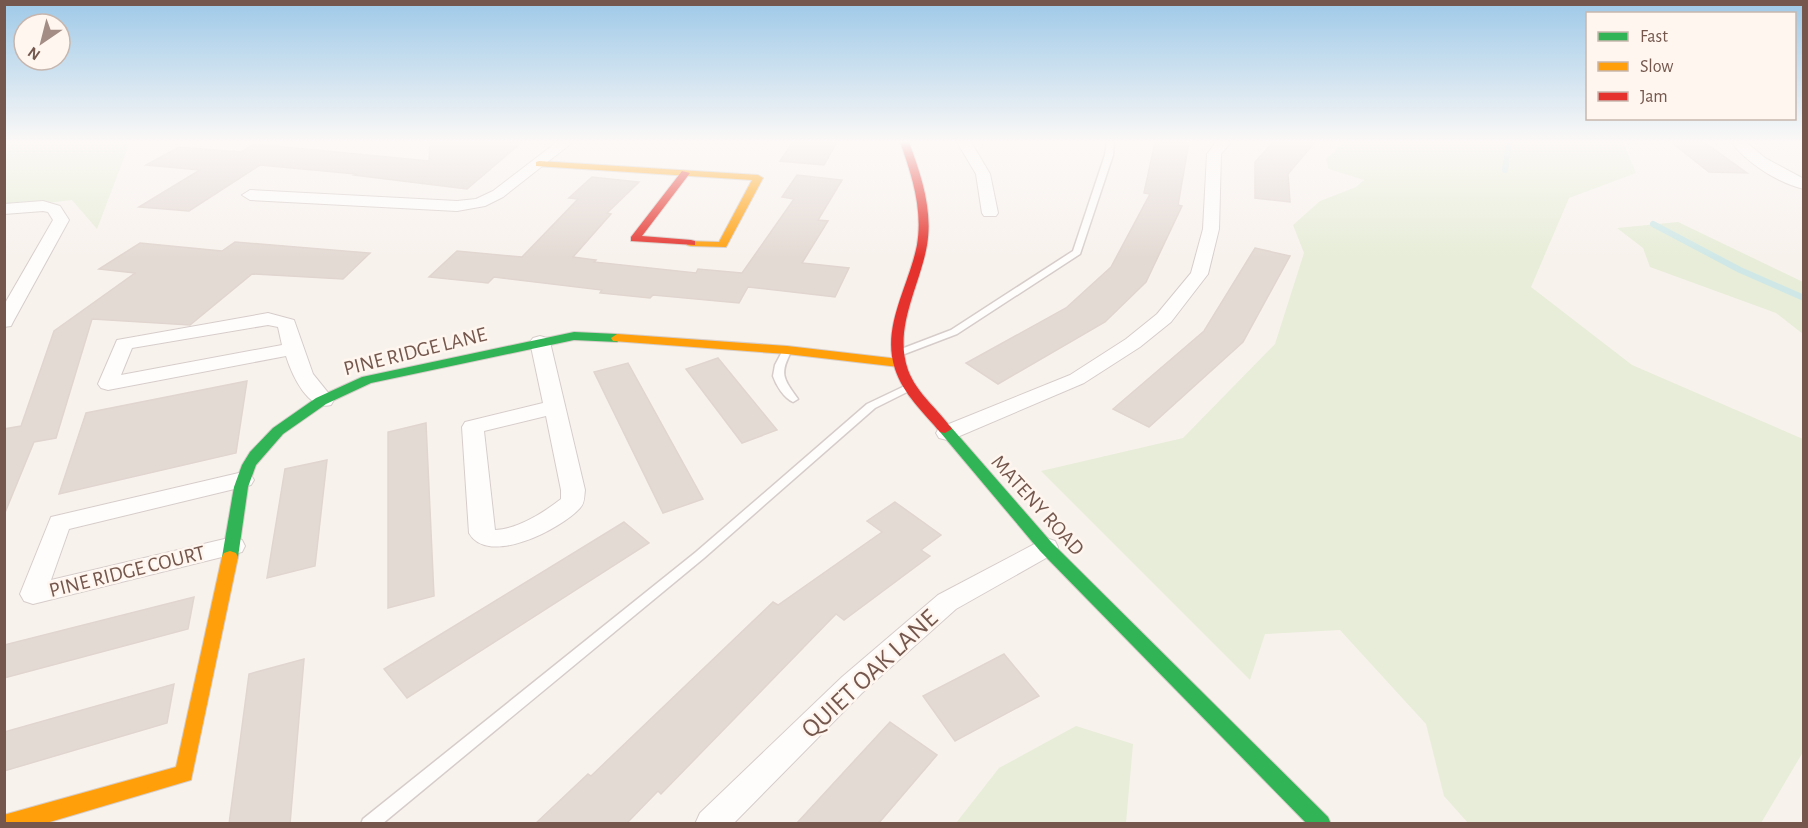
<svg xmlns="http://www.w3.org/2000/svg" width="1808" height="828" font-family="'Alegreya Sans',sans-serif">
<rect width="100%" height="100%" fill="#f8f2ed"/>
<!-- green -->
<g fill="#e7edd8">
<path d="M4,142H130L97,229L72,200L5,208Z"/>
<path d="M1344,142H1623L1636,173L1569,198L1531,287L1632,365L1803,439V752L1761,823H1468L1444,796L1426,724L1340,630L1265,634L1250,680L1041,471L1183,438L1275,344L1304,253L1293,225L1320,201L1356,187L1364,180L1329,169L1326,159Z"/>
<path d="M1678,222L1803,282V334L1776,313L1650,267L1643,248L1617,228Z"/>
<path d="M1076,726L1133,744L1126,823H956L999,768Z"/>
</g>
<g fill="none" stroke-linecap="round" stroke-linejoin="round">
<!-- stream -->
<g stroke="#cfe8e7" stroke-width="6">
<path d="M1505,170L1509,142"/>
<path d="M1653,224L1740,270L1804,298"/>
</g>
</g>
<!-- building -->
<g fill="#e4dad4" stroke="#e1d5cf" stroke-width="1.5">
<path d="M430,142H522L467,189L354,175L356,174L260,165L189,211L139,207L200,170L146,165L179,147L241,152L254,144L429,161Z"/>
<path d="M793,142H837L824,165L780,161Z"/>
<path d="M1155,142H1189L1178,205L1182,206L1146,282L1105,322L998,384L966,363L1066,308L1111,267L1150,194L1144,193Z"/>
<path d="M1273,142H1315L1288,174L1290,202L1255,198V162Z"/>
<path d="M1671,142H1704L1747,173L1709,172Z"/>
<path d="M797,175L842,180L818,220L828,221L802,263L849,268L835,297L748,287L739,303L653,295L650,298L600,293L602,290L494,277L488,283L429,277L457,251L522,257L578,199L569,198L592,177L639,182L607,213L611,214L573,257L596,260L594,262L696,273L698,269L742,273L794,199L782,197Z"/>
<path d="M235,242L370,253L343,279L252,274L190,325L92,319L56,438L34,442L4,515V429L21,426L54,331L135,273L99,269L140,243L222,251Z"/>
<path d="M1255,248L1290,256L1243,342L1149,427L1113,409L1204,331Z"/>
<path d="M718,358L777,430L742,443L686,369Z"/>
<path d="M628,363L703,499L663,513L594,372Z"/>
<path d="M247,381L236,453L59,494L86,413Z"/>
<path d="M426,423L434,596L388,608V432Z"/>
<path d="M327,460L315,566L267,578L285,469Z"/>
<path d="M895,502L941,535L921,550L930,556L844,620L836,614L661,794L658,791L626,824H535L588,774L591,776L773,602L778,605L882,532L867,521Z"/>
<path d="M624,522L649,543L407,698L384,669Z"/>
<path d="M194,597L188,629L4,678V645Z"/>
<path d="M1004,654L1039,696L955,741L923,696Z"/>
<path d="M304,659L290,824H229L249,674Z"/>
<path d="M174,684L167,723L4,771V732Z"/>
<path d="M890,722L937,755L878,824H796Z"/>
</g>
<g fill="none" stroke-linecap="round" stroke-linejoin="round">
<defs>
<g id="lane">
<path d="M1107,142H1114L1113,155L1080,254L957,334L902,355H896L894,353L896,351L951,330L1073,251L1105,155Z"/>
<path d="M787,347L792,350C779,374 783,378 798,399L793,402C784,398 776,385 773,376L775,365L784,348Z"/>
<path d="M909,384L914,387L913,389L875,408L704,558L382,824H361L363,819L696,552L867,404Z"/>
</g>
<g id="street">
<path d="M557,142H573L503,197L485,206L457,211L250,200L242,195L250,190L457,201L476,199L493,191Z"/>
<path d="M957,142H971L990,174L998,213L996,216H984L982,213L976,174Z"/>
<path d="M1216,142H1231L1221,154L1219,229L1208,274L1171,322L1140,347L1084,383L955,438L947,440L939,438L936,433L939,428L1070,375L1126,339L1157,314L1191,273L1203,229L1207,154Z"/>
<path d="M1731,142H1746L1765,158L1804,179V189C1778,183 1747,163 1731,142Z"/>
<path d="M43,201L60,206L69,220L13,322L11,326L4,327V305L53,220L48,212L43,211L4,214V204Z"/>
<path d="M268,313L294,320L313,374L334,400L331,405C308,411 292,375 286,356L108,390L101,388L98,384L117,340ZM268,325L278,327L282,345L121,375L132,348Z"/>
<path d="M540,336L547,338L550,342L585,490C584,496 585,503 580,508C561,529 488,567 469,533L462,427L465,422L543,403L530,342L533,338ZM546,416L561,490V499C543,513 518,529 495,530L484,431Z"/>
<path d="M243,472L251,475L254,480L251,485L69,529L51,580L233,537L242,540L245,546L242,552L33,604L24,601L20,594L51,517Z"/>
<path d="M1046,538L1055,541L1058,547L1055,553L956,609L862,693L733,824H695L700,813L842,677L938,595Z"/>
</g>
<g id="fast">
<path d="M574,332L617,334L623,338L617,342L574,340L371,383L326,404L283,434L256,465L248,487L238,557L236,561L230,563L224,561L222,557L234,487L242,465L250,452L273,428L316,398L362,377Z"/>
<path d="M945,425L950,426L1052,543L1328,817L1331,824H1307L1040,551L940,432L938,429Z"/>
</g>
<g id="slow">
<path d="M539,161L758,175L763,178L726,247L691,246L687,245V241L719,242L752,180L536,166V162Z"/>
<path d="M617,334L787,346L899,359L905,363L899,367L787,354L613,341L611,338Z"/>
<path d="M230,551L236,553L238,557L191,780L43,824H4V815L7,814L176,767L222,557L224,553Z"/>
</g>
<g id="jam">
<path d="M900,142H909C921,175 933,210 927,245C920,286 893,328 908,370C917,394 938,409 952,429L945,433L940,432C924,413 903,394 895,369C881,327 909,286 917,245C923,210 912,175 900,142Z"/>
<path d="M682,171L690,173L642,236L691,240L695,241V245L631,241V237Z"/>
</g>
</defs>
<!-- lane casing -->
<use href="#lane" stroke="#d6cdca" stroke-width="3"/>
<!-- street casing -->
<use href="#street" stroke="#d6cdca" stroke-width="2"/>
<!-- fast casing -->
<use href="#fast" stroke="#d7cdc9" stroke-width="2"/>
<!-- slow casing -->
<use href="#slow" stroke="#d7cdc9" stroke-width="2"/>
<!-- jam casing -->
<use href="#jam" stroke="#d7cdc9" stroke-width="2"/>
<!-- lane -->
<use href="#lane" fill="#fefdfc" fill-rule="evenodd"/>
<!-- street -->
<use href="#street" fill="#fefdfc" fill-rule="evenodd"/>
<!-- fast -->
<use href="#fast" fill="#30b455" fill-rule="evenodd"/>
<!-- slow -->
<use href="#slow" fill="#ff9f0a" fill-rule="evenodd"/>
<!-- jam -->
<use href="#jam" fill="#e5322d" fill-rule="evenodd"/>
</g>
<!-- sky -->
<linearGradient id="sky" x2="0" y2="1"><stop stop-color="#9ec9e8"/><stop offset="0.55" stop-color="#fcf9f7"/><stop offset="1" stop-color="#fcf9f7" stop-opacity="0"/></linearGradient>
<rect width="1808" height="258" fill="url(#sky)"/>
<g text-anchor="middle" stroke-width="5" stroke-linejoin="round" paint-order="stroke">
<!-- street labels -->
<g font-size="21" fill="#75574d" stroke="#fef6ef">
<text transform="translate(415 351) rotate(-14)" y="7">PINE RIDGE LANE</text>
<text transform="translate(1038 505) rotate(48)" y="7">MATENY ROAD</text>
<text transform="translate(127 571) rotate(-14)" y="7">PINE RIDGE COURT</text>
</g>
<!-- near-street labels -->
<g font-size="26" fill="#75574d" stroke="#fef6ef">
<text transform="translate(869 673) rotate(-43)" y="9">QUIET OAK LANE</text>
</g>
</g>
<!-- border -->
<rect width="1808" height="828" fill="none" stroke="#75574d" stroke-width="12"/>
<!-- legend -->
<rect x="1586" y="12" width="210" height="108" fill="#fef6ef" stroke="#c7b6ae" stroke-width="1.5"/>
<rect x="1598" y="32" width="30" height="9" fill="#30b455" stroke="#c7b6ae" stroke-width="1.5"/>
<text x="1640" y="42" font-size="18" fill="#75574d">Fast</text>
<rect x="1598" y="62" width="30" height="9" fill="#ff9f0a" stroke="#c7b6ae" stroke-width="1.5"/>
<text x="1640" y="72" font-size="18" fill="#75574d">Slow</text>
<rect x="1598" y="92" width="30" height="9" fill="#e5322d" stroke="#c7b6ae" stroke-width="1.5"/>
<text x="1640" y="102" font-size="18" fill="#75574d">Jam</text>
<!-- north arrow -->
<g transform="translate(42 42) rotate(215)"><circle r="28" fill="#fef6ef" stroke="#c7b6ae" stroke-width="1.5"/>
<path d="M0-4.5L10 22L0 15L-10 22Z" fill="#a38d85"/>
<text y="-9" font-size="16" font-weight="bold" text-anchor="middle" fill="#75574d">N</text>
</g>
</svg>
